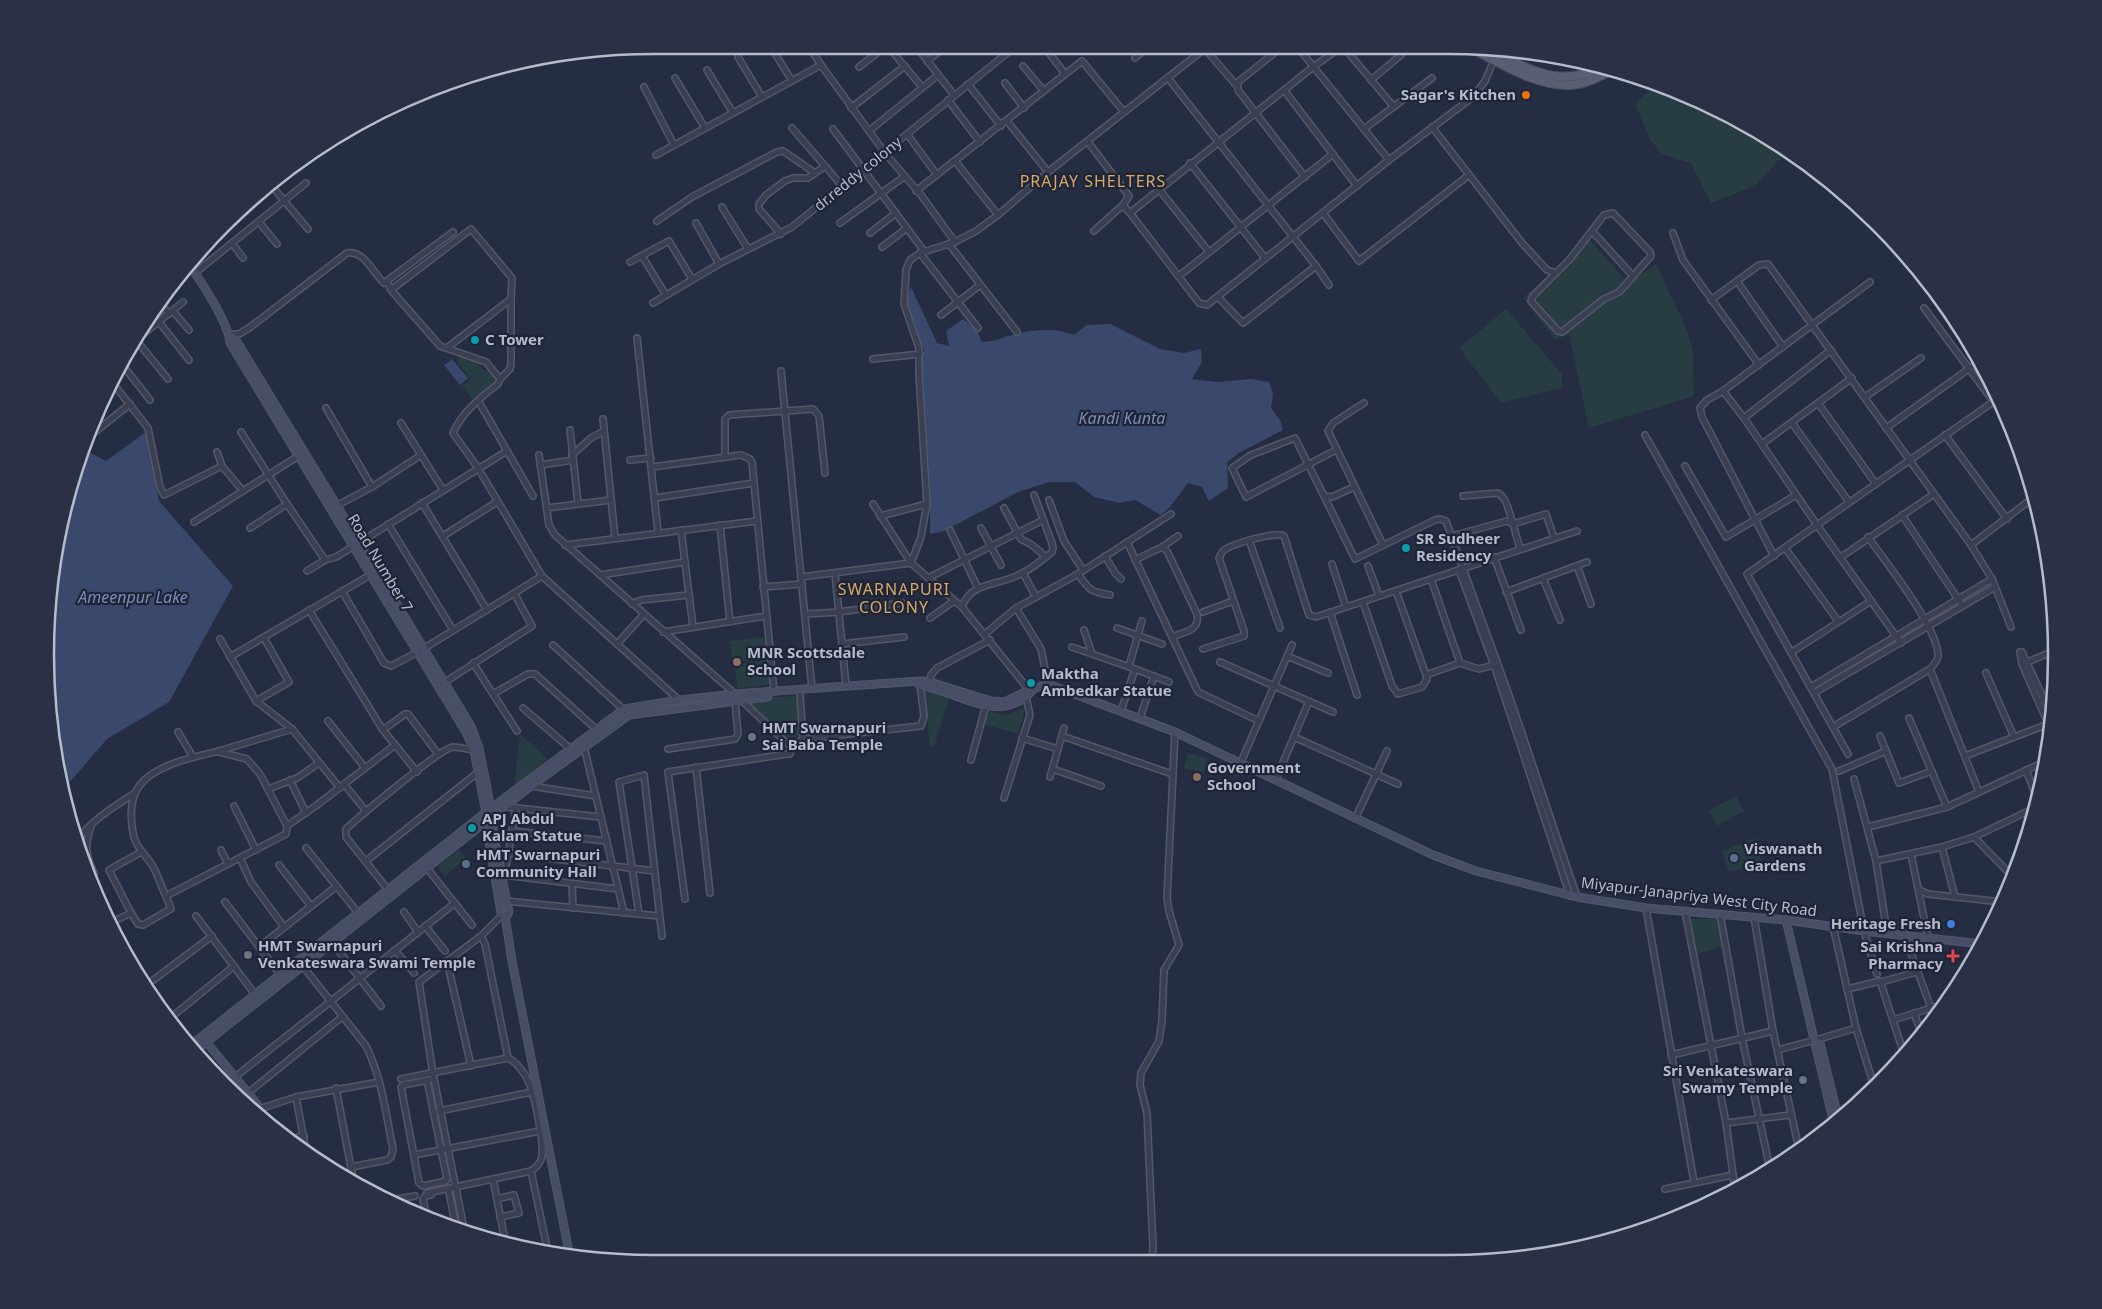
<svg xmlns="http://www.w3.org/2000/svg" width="2102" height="1309" font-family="'Noto Sans',sans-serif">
<rect width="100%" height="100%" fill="#252d43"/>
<!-- green -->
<g fill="#283c44">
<path d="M1655,85L1681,92L1786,152L1755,186L1711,203L1691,163L1662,154L1650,140L1635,104Z"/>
<path d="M1589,239L1628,283L1656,264L1687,330L1693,352L1694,396L1589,428L1569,334L1555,340L1523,298Z"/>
<path d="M1506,309L1562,374V388L1501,403L1459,348Z"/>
<path d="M461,356L476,361L482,369L489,371L496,379V382L472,399L462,386L471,379L456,361Z"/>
<path d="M764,637L767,658L733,663L730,641Z"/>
<path d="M767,660L770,684L738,689L734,665Z"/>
<path d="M924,688L950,696L934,747H930Z"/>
<path d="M796,696L800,735L790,743L744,699Z"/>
<path d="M1025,708L1019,734L983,724L988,711L1005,715Z"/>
<path d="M520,734L548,759L514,786Z"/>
<path d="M1188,753L1207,758L1204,773L1184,768Z"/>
<path d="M1736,796L1744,811L1717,826L1709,810Z"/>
<path d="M1756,838L1762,864L1729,872L1722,851Z"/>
<path d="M459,850L466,859L444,876L438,867Z"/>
<path d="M1690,919H1719L1726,946L1696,954Z"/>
</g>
<!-- water -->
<g fill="#3a486c">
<path d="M911,287L937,343L949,346L946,331L963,319L977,330L982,342C994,342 1003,337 1016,334C1034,329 1057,328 1074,335L1087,325L1110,324L1160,349L1184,353L1201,349L1202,362L1192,379L1217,382L1251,379L1269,382L1273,394L1271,408L1280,420L1283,430L1239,453L1227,462L1228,488L1209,501L1202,487L1188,483L1170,507L1161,515L1135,500L1119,503L1094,497L1075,482H1049L1018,492L944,531L930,534V485L926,429L920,375L924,349L904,303Z"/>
<path d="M452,359L468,378L460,385L444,365Z"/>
<path d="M146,432L159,501L233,586L169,702L107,739L62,791L50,734L46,615L77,459L87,451L106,461Z"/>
</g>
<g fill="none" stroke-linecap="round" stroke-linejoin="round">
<defs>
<g id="street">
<path d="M773,50L792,81"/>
<path d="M811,50L821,65"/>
<path d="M891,50L922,87"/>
<path d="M919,50L954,95"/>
<path d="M1206,50L1237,86"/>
<path d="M1278,50L1238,82V90L1305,177"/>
<path d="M1300,50L1389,160"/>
<path d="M1346,50L1394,107"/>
<path d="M1050,54L1065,74"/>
<path d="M738,57L762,97"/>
<path d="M1135,58L1145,50"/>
<path d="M927,61L941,50"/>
<path d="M1023,66L1044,91"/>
<path d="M859,67L881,50"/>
<path d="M707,70L733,113"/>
<path d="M675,78L705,128"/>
<path d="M1168,78L1316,266L1243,323L1218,297"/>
<path d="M1371,80L1401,55"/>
<path d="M1005,83L1024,108"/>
<path d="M968,84L1001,126"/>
<path d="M644,87L674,145"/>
<path d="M1284,90L1357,186"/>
<path d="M948,100L980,142"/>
<path d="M851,108L905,66"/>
<path d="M1007,121L1048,172"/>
<path d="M1432,127L1522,243L1547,270L1556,273L1533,296L1531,301L1558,331L1562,332L1604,299L1619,292L1651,256L1650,252L1613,213L1604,215L1570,259L1556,273"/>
<path d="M792,128L825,166"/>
<path d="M833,129L924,251"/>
<path d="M1364,129L1432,78"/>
<path d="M869,131L938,75"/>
<path d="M907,134L937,175"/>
<path d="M1088,142L1129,196L1123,205L1094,231"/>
<path d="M656,155L821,65L885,153L921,195L955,242"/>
<path d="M955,161L998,215"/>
<path d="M1190,163L1265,258"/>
<path d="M271,185L308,229"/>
<path d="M1158,188L1209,252"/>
<path d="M916,191L1082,61L1124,112"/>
<path d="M1123,205L1130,213L1313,67L1337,50"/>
<path d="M722,207L748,249"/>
<path d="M1130,213L1199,303L1207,305L1389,160L1473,97L1485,81L1494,60"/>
<path d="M1323,213L1359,261L1469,175"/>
<path d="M657,221L692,197L777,152L783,151L815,173"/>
<path d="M259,222L277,244"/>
<path d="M696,223L719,264"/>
<path d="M840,223L905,176"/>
<path d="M1592,231L1632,275"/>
<path d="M870,233L896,213"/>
<path d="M1673,233L1683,260L1759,365"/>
<path d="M781,234L759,209V204L766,195L785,181L793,178H808L825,166L842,186"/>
<path d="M232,243L243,258"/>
<path d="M949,244L1017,332"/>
<path d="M882,247L907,228"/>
<path d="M920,253L978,328"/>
<path d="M642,256L666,295"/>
<path d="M630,262L669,241L692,279"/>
<path d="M1316,266L1329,285"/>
<path d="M195,273L306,183"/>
<path d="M1179,276L1333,154"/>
<path d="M387,281L391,290L440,346L486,362L500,379L498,384C480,398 463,411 453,433L478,468L542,576L679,700"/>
<path d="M1737,281L1783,347"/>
<path d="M391,290L471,229L512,278L511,299L448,347"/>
<path d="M1711,300L1759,265L1768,264L1971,545L1992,579L2011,627"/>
<path d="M159,302L169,314"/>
<path d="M653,303L719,264L792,227L1011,50"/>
<path d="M1924,308L2008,421"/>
<path d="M173,311L189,330"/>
<path d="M941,315L980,285"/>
<path d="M159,322L189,360"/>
<path d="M228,334H239L249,328L347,253C364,250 373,273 384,283L453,232"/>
<path d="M637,338L658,532"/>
<path d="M136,340L168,379"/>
<path d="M130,345L183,302"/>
<path d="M873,359L920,354"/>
<path d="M121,363L150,400"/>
<path d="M781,371L801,577"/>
<path d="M500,379L510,369L511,365V299"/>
<path d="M112,382L148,428L160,487L164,495L222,466L243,491"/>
<path d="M1723,391L1744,418L1817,525L1901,643"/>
<path d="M1865,397L1921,358"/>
<path d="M1364,403L1333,423L1328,431L1383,545"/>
<path d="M1818,403L1876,484"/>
<path d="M480,404L533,496"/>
<path d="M326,408L372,487"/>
<path d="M1744,418L1831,350"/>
<path d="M603,419L615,538"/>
<path d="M401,423L443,490"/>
<path d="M1792,423L1849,502"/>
<path d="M1886,428L1980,361"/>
<path d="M570,430L578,503"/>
<path d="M241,432L287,504L325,560L336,557L507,451"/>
<path d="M1645,435L1832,769L1864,931L1877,974"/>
<path d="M1945,435L2007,519"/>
<path d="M86,439L130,404"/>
<path d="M1762,444L1852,378"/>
<path d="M1336,450L1246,497L1232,468L1251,455L1295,438L1324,496L1332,497L1354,487"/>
<path d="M217,452L222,466"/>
<path d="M539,455L549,525L555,535L735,694L791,747L790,754H787L668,772L685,899"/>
<path d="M572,455L591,438L604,431"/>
<path d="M725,457V419L729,415L813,409L819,416L825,473"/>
<path d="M630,460L651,458"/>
<path d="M540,465L573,460"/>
<path d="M1685,466L1726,537L1796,495"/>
<path d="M652,467L741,455L750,459L752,462L774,692"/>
<path d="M1324,496L1355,559L1435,520L1440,519L1446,521L1510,698L1577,897"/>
<path d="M1463,496L1498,493C1508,499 1509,514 1513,524L1546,514L1554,538"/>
<path d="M655,498L754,483"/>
<path d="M1049,500L1064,541L1083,570"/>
<path d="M422,503L487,610"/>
<path d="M873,504L911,563"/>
<path d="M334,507L372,487L421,455"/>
<path d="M547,508L611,500"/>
<path d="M1004,508L1021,539L1032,545L1046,557"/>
<path d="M1902,515L1960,602"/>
<path d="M880,516L927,504"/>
<path d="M194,522L300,455"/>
<path d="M388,524L453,630"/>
<path d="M720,525L730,622"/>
<path d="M250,528L287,504"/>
<path d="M981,528L1001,565"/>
<path d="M681,530L693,627"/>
<path d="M950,530L978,588"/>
<path d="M443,536L497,502"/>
<path d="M1452,536L1507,521L1513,524L1520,549"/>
<path d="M1249,540L1280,628"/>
<path d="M1127,542L1198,692L1259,721"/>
<path d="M565,545L757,521"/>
<path d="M1971,545L2034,497"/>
<path d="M1162,547L1178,536"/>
<path d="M1785,548L1838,621"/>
<path d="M1105,556L1115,573L1121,579"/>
<path d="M1774,556L1702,417L1700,408L1707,400L1723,391L1870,282"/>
<path d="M1494,557L1521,630"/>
<path d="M1841,557L1934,494"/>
<path d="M1135,560L1162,547L1167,551L1197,614C1200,631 1186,631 1172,637"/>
<path d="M911,563L921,537L927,504L919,374V348L904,304L906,270L910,260L920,253L955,242L976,231L998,215L1048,172L1203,50"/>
<path d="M1332,564L1346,607"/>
<path d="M1368,566L1379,596"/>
<path d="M1577,566L1591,604"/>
<path d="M1459,570L1494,665L1570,896"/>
<path d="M307,571L325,560"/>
<path d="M835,573L846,686"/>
<path d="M1023,573L1036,597"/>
<path d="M1078,574C1089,590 1091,592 1110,595"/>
<path d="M600,575L685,562"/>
<path d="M928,578L1043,520"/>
<path d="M1543,578L1560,620"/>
<path d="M1431,579L1460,663"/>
<path d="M763,587L802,584"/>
<path d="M342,591L384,663L391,666L418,652L542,576"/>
<path d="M1396,591L1426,675L1460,663L1479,669L1494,665"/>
<path d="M1506,592L1587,562"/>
<path d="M1363,602L1392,686L1398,694L1422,687L1427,679L1426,675"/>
<path d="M632,604L641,600L689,595"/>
<path d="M962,607C971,582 995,586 1016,576C1029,571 1041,561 1052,552L1053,548L1052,543L1034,495"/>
<path d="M1016,608L1041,649L1048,684"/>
<path d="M309,610L383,730L417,772"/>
<path d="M1203,612L1233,601"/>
<path d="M1330,612L1357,695"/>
<path d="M805,614L839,612L902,603"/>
<path d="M930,618L954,601"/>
<path d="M1117,628L1162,644"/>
<path d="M1084,630L1092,654"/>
<path d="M663,632L766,616"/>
<path d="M985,634L1016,608L1078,574L1171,514"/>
<path d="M220,639L256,701L292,729L340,788"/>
<path d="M617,644L644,614"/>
<path d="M842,644L904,637"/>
<path d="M553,645L625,711"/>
<path d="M1072,647L1135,669L1121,711"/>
<path d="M1203,649L1244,636V631L1219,558C1221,555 1221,553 1223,551C1231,544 1276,531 1284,536L1309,615L1316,617L1577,531"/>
<path d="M1792,652L1871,601"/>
<path d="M2020,652L2022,664L2050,728"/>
<path d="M2020,652H2022L2052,717"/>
<path d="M1287,656L1328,673"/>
<path d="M230,657L372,574"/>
<path d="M1220,662L1333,712"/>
<path d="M473,663L517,731"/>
<path d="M2025,663L2054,651"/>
<path d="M1129,666L1142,621"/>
<path d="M1135,669L1169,682"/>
<path d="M1930,669L1979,792"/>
<path d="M1986,673L2014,737"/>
<path d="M930,682L931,675L937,668L990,640"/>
<path d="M442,684L532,626L514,593"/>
<path d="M1811,687L1992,579"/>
<path d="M812,689L801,577L911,563L962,607L1029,690"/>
<path d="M1814,693L1995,587"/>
<path d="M493,694L528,674H535L596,729"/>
<path d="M800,694L803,739"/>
<path d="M2041,700L2056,693"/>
<path d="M256,701L289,682L264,638"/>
<path d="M523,708L573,751"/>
<path d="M1140,718L1154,676"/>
<path d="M1909,718L1947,807"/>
<path d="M328,721L365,768"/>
<path d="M1833,727L1930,669C1933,665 1937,662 1938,657C1940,630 1885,561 1868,537"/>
<path d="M383,730L405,714H408L438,754"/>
<path d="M178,732L193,757"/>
<path d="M1062,736L1172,774"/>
<path d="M1880,736L1886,751"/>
<path d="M1294,737L1398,784"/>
<path d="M1022,738L1058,749"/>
<path d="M584,747L624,913"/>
<path d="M791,747L803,739L921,726L924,716L920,684"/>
<path d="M668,749L735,739L738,734L735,701"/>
<path d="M219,752L247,759L260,774L287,826"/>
<path d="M1848,754L1747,574L1993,402"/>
<path d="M1965,756L2048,724"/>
<path d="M971,760L986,705"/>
<path d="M1241,762L1292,645"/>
<path d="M696,767L710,893"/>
<path d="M1053,769L1101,786"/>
<path d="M2026,770L2038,801"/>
<path d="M1839,771L1886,751L1899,783L1932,771"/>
<path d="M1050,777L1064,728"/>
<path d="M1276,779L1309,701"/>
<path d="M1854,779L1876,861L1887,932"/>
<path d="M290,780L306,813"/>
<path d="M344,784L366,811"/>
<path d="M531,786L596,796"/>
<path d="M268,789L297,778L319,763"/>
<path d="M1004,798L1030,715L1026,697"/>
<path d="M234,806L256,850"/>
<path d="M507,807L601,817"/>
<path d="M1355,819L1387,751"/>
<path d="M91,827C84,844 86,857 94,873"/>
<path d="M1868,827L1947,807L2044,762"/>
<path d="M512,831L607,841"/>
<path d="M1974,837L2012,876"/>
<path d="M77,841C91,820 114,807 135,793"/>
<path d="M1942,847L1955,897"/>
<path d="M306,848L358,913"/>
<path d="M221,850L228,864"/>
<path d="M507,853L654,871"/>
<path d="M1911,854L1928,938"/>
<path d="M240,858L251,882L284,927"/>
<path d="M366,861L481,770"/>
<path d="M1876,861L1942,847L1974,837L2037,807"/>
<path d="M279,865L311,906"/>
<path d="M427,868L472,925"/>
<path d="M504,875L618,889"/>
<path d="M504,878L516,808"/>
<path d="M572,884L573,908"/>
<path d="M1919,890L1928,894L2002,902"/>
<path d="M389,891L346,837V829C360,816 441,748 453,747C461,747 469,750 476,750"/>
<path d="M166,896C161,887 158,874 152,865C146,855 137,849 134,837C130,821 129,799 140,785C156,764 195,757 219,751C243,744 268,736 292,729"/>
<path d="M506,901L659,916"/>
<path d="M225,902L281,976"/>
<path d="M1646,908L1694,1182"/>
<path d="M1685,911L1726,1123L1735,1189"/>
<path d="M404,912L418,932"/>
<path d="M131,913L109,870L141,852"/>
<path d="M639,914L619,782L644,775L662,936"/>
<path d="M1720,914L1742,1038L1770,1169"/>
<path d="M196,916L257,997"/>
<path d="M1754,917L1773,1031L1799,1149"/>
<path d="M108,924L131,913L138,924L143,925L169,910L171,909L166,896L286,834L287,826L317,805L395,745"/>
<path d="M425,926L445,951"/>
<path d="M1833,926L1856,1028L1874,1086"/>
<path d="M1904,934L1931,1008"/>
<path d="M481,936L485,944L508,1058"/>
<path d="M331,941L381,1006"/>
<path d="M259,947L337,886"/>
<path d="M395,950L414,973"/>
<path d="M447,961L471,1066"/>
<path d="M302,965L366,1046C382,1078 386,1115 393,1149L391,1157L387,1160L351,1167"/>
<path d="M1881,982L1917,972"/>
<path d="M144,987L212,936"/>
<path d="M1847,989L1880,981L1904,1054"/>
<path d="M1914,1013L1922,1035"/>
<path d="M169,1019L234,966"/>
<path d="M1893,1020L1944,1004"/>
<path d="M1819,1039L1856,1028"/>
<path d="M1778,1050L1815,1040"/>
<path d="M1671,1055L1773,1031"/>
<path d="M235,1077L455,903"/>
<path d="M401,1079L508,1058C518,1063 526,1075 530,1085C535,1100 544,1141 542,1156C541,1163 536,1167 531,1171L427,1193"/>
<path d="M427,1080L447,1179L446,1181L423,1186L419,1183L401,1087L403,1085L434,1079"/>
<path d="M1874,1085L1891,1068"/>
<path d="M336,1088L353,1178"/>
<path d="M248,1093L342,1017"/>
<path d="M296,1097L306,1151"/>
<path d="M259,1109L296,1097L379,1082"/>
<path d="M439,1111L532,1092"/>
<path d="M1726,1123L1790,1115"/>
<path d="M287,1140L304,1136"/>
<path d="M414,1155L540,1131"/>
<path d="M531,1171L548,1252"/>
<path d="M493,1179L505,1240"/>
<path d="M1665,1189L1733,1175"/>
<path d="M449,1192L456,1227"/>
<path d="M497,1199L514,1195L519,1213L500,1217"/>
<path d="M391,1200L415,1196"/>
<path d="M427,1219L423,1199L425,1196L431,1195"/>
<path d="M464,1229L433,1074L419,982L481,936L502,915"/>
<path d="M1152,1261L1153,1247L1147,1113L1140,1085L1141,1073L1159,1041L1162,1021L1164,970L1179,945L1169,911L1167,898L1175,732"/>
</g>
<g id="secondary">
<path d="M188,264C200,279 229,324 230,343L467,734L474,751L486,813L487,830L501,913L505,916H507L509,912L497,854L487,788L479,748L471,726L236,340L230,336"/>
<path d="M919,685C957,690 999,727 1032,691"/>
<path d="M505,916L512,961L570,1257"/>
<path d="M1786,920L1834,1124"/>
<path d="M204,1039L257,1104L259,1109L255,1113"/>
<path d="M1820,1043L1839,1121"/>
<path d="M191,1045L490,809L624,709L679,700L735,694L920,681L930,682L991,701L1004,702L1029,690L1048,684L1175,732L1433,855L1476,871L1577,897L1646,908L1786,920L1864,931L1982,944"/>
<path d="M195,1051L531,786L629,715L768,697"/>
</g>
<g id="primary">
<path d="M1474,50C1502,64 1536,86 1569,85C1583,85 1597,78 1609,72"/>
<path d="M1489,50C1528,68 1555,88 1598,69"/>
</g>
</defs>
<!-- street casing -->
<use href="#street" stroke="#52586a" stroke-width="8"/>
<!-- secondary casing -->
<use href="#secondary" stroke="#52586a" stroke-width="9"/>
<!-- primary casing -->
<use href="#primary" stroke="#44495c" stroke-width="10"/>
<!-- street -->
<use href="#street" stroke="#3a4052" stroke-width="5"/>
<!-- secondary -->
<use href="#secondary" stroke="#484e65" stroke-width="7"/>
<!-- primary -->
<use href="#primary" stroke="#585f72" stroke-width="8"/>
</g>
<!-- markers -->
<circle fill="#e8710a" stroke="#1f2538" stroke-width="2" cx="1526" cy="95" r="5"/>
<g fill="#0f9aa8" stroke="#1f2538" stroke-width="2">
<circle cx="475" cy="340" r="5"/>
<circle cx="1406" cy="548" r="5"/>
<circle cx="1031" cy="683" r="5"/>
<circle cx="472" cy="828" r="5"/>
</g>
<g fill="#8d6e63" stroke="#1f2538" stroke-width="2">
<circle cx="737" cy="662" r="5"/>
<circle cx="1197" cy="777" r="5"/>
</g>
<g fill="#6b7280" stroke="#1f2538" stroke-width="2">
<circle cx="752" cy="737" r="5"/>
<circle cx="248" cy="955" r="5"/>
<circle cx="1803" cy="1080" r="5"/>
</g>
<g fill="#5c6f8a" stroke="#1f2538" stroke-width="2">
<circle cx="1734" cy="858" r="5"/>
<circle cx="466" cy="864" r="5"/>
</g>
<circle fill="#3f7fe0" stroke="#1f2538" stroke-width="2" cx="1951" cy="924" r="5"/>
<path fill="#e0444e" stroke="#1f2538" stroke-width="2" d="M1950.5 948.5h5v5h5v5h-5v5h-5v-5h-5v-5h5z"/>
<g text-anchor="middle" stroke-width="4.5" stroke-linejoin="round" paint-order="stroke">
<!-- poi labels -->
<g font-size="15" font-weight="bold" fill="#b7bccc" stroke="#1f2538" text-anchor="start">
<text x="1516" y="100" text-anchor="end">Sagar's Kitchen</text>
<text x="485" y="345">C Tower</text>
<text x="1416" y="544">SR Sudheer<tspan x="1416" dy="17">Residency</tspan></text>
<text x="747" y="658">MNR Scottsdale<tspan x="747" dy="17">School</tspan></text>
<text x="1041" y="679">Maktha<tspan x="1041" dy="17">Ambedkar Statue</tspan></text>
<text x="762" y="733">HMT Swarnapuri<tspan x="762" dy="17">Sai Baba Temple</tspan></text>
<text x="1207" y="773">Government<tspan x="1207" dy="17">School</tspan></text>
<text x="482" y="824">APJ Abdul<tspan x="482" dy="17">Kalam Statue</tspan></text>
<text x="1744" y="854">Viswanath<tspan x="1744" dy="17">Gardens</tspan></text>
<text x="476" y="860">HMT Swarnapuri<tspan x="476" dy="17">Community Hall</tspan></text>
<text x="1941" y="929" text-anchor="end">Heritage Fresh</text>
<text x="258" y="951">HMT Swarnapuri<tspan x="258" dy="17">Venkateswara Swami Temple</tspan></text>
<text x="1943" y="952" text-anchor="end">Sai Krishna<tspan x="1943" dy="17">Pharmacy</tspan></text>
<text x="1793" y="1076" text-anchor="end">Sri Venkateswara<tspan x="1793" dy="17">Swamy Temple</tspan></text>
</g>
<!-- street labels -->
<g font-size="15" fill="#b7bccc" stroke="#1f2538">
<text transform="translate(858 174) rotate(-39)" y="5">dr.reddy colony</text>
<text transform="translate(380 563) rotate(59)" y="5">Road Number 7</text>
<text transform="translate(1699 897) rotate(7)" y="5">Miyapur-Janapriya West City Road</text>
</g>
<!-- neighbourhood labels -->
<g font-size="16" letter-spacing="1" fill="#daa964" stroke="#1f2538">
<text x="1093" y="187">PRAJAY SHELTERS</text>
<text x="894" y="595">SWARNAPURI<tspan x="894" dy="18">COLONY</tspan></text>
</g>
<!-- water labels -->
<g font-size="16" font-style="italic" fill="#7d8db4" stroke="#1f2538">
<text x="1122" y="424">Kandi Kunta</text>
<text x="133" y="603">Ameenpur Lake</text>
</g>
</g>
<!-- crop -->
<path d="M0 0H2102V1309H0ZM654 54H1448A600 600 0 0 1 2048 654V655A600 600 0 0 1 1448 1255H654A600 600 0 0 1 54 655V654A600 600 0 0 1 654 54Z" fill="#2b3144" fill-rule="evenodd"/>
<path fill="none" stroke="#b7bccc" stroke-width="2.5" d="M654 54H1448A600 600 0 0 1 2048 654V655A600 600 0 0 1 1448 1255H654A600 600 0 0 1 54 655V654A600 600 0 0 1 654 54Z"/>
</svg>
